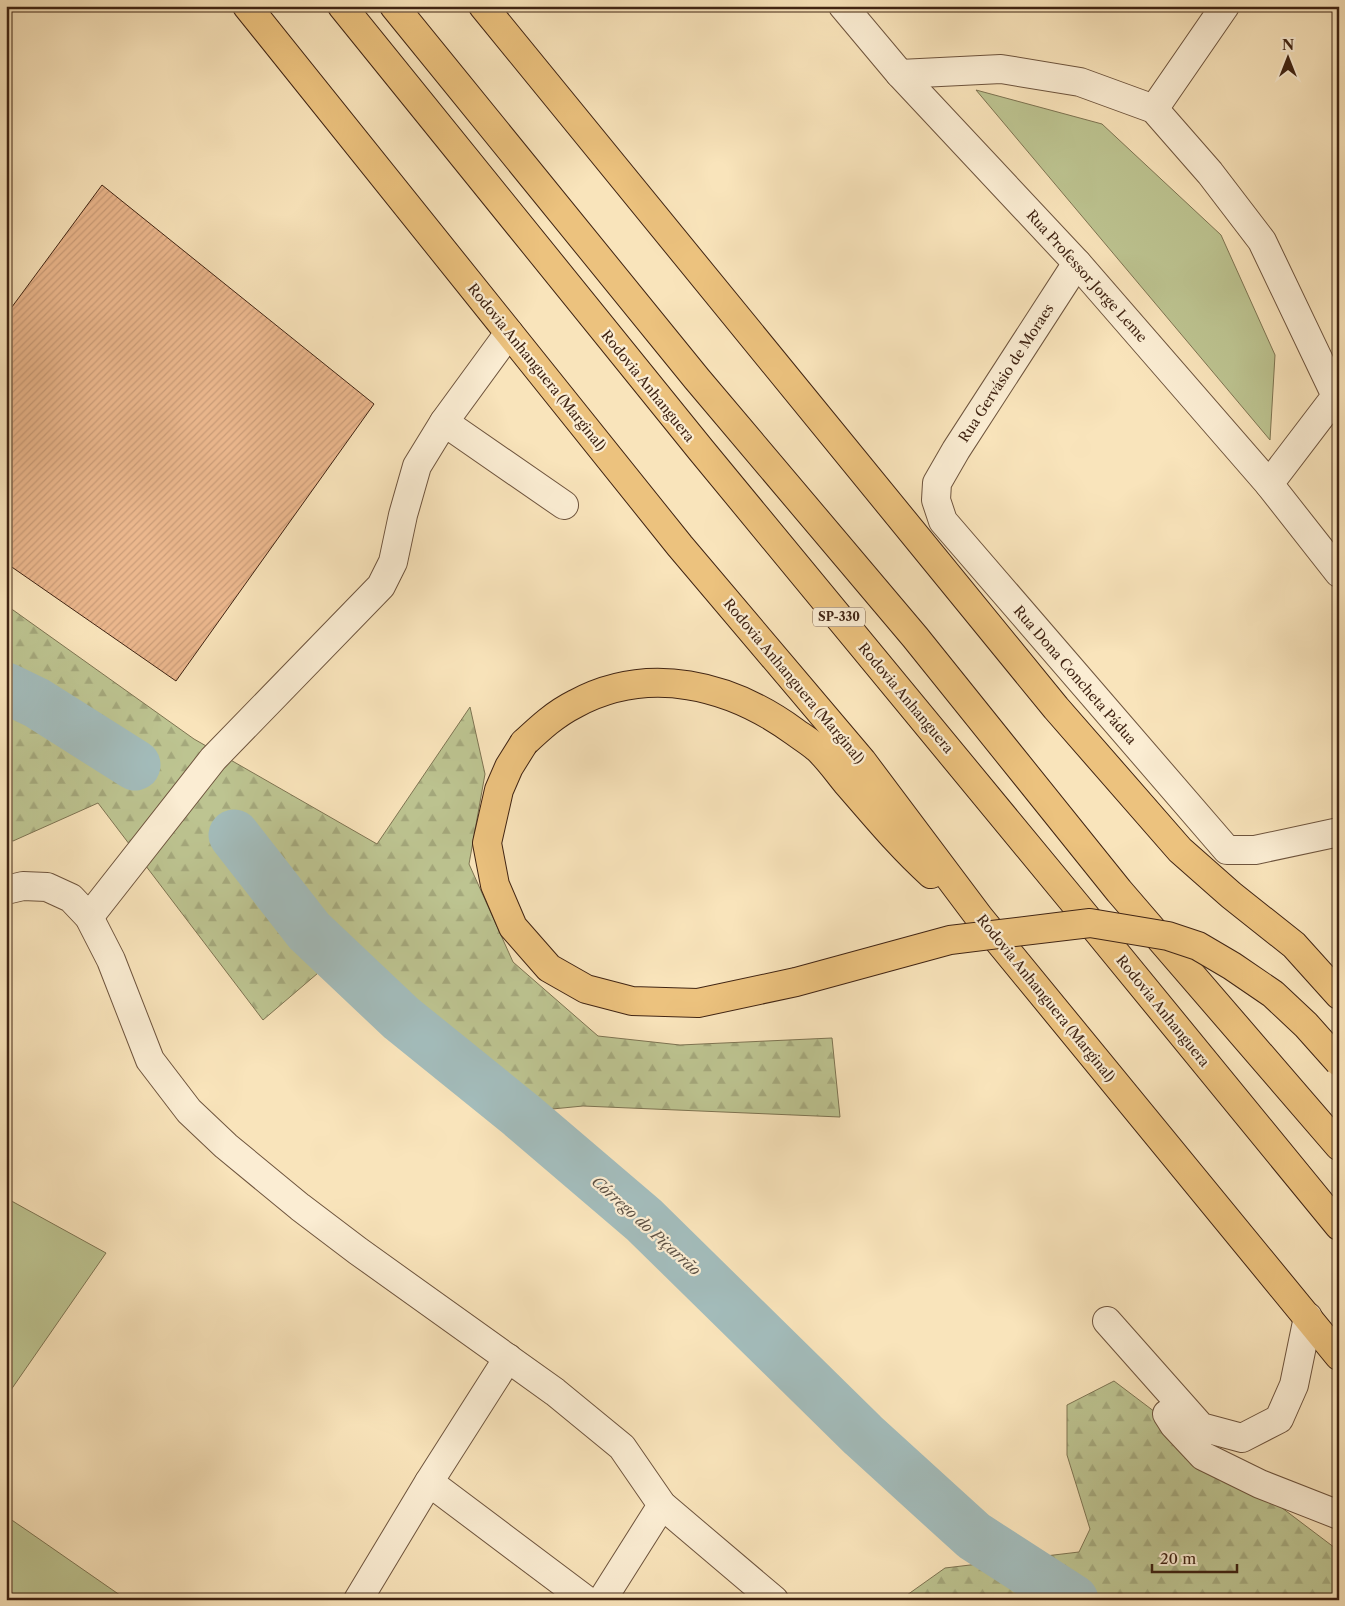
<svg xmlns="http://www.w3.org/2000/svg" width="1345" height="1606" font-family="'Libre Caslon Text',serif">
<defs>
<pattern id="forest-firs" width="22" height="20" patternUnits="userSpaceOnUse" patternTransform="scale(1.25)"><rect width="22" height="20" fill="#bdc491"/><path d="M5 1l3.5 6h-7zM16 11l3.5 6h-7z" fill="#a4a87c"/></pattern>
<pattern id="building-hatch" width="6" height="6" patternUnits="userSpaceOnUse" patternTransform="scale(1.25)"><rect width="6" height="6" fill="#ebb78d"/><path d="M-1 1l2-2M0 6l6-6M5 7l2-2" fill="none" stroke="#cb9d79"/></pattern>
</defs>
<rect width="100%" height="100%" fill="#f9e4bb"/>
<filter id="stains"><feTurbulence type="fractalNoise" baseFrequency=".004" numOctaves="4"/><feColorMatrix values="0 0 0 0 .2 0 0 0 0 .09 0 0 0 0 .02 0 0 0 .5 -.17"/></filter>
<radialGradient id="worn" r=".72"><stop offset=".6" stop-color="#630" stop-opacity="0"/><stop offset="1" stop-color="#630" stop-opacity=".3"/></radialGradient>
<!-- green -->
<g fill="#bdc491" stroke="#7e7452">
<path d="M976,90L1102,124L1221,235L1275,355L1270,440Z"/>
<path d="M6,1198L106,1253L6,1397Z"/>
<path d="M6,1516L127,1600H6Z"/>
</g>
<!-- forest -->
<g fill="url(#forest-firs)" stroke="#7e7452">
<path d="M6,605L194,739L377,844L470,707L485,774L469,864L513,962L598,1036L680,1045L832,1038L840,1117L583,1106L542,1110L352,944L263,1020L98,803L13,841L6,839Z"/>
<path d="M1114,1381L1339,1551V1600H900L945,1568L1079,1552L1090,1529L1067,1455V1405Z"/>
</g>
<g fill="none" stroke-linecap="round" stroke-linejoin="round">
<!-- river -->
<g stroke="#a3bcbb" stroke-width="51">
<path d="M6,688L37,703L135,765"/>
<path d="M234,835L309,931L401,1018L521,1115L644,1220L863,1435L974,1536L1073,1600"/>
</g>
</g>
<!-- building -->
<path fill="url(#building-hatch)" stroke="#402413" d="M102,185L374,404L176,681L6,563V340L9,335L6,333V315Z"/>
<g fill="none" stroke-linecap="round" stroke-linejoin="round">
<defs>
<g id="minor">
<path d="M843,6L900,74L1077,263L1269,484"/>
<path d="M900,74L1001,69L1080,82L1154,109L1210,173L1262,241L1336,396L1269,484L1339,573"/>
<path d="M1154,109L1225,6"/>
<path d="M1077,263L956,450L937,483L936,500L943,521L1227,850H1255L1339,832"/>
<path d="M444,422L509,333"/>
<path d="M6,890L23,886L47,887L71,898L89,917L111,960L150,1060L189,1111L226,1146L300,1207L358,1251L555,1392L622,1447L662,1505L774,1600"/>
<path d="M89,917L213,759L381,586L393,562L403,515L417,466L444,422L564,505"/>
<path d="M1107,1321L1201,1427L1242,1438L1279,1419L1294,1385L1308,1317"/>
<path d="M1167,1414L1174,1425L1203,1456L1260,1484L1339,1515"/>
<path d="M429,1482L586,1600"/>
<path d="M358,1600L429,1482L508,1358"/>
<path d="M602,1600L662,1505"/>
</g>
<g id="highway">
<path d="M247,6L680,546L862,761L979,917L1339,1356"/>
<path d="M342,6L701,450L1082,912L1339,1226"/>
<path d="M394,6L697,379L915,637L1119,891L1339,1146"/>
<path d="M483,6L1056,708L1180,850L1231,895L1294,945L1339,995"/>
<path d="M524,743C540,728 555,714 575,704C649,664 731,685 795,732C802,737 810,742 817,748C828,758 837,771 846,782C874,814 900,846 931,874"/>
</g>
</defs>
<!-- minor casing -->
<use href="#minor" stroke="#6e543d" stroke-width="30"/>
<!-- highway casing -->
<use href="#highway" stroke="#402413" stroke-width="30"/>
<!-- minor -->
<use href="#minor" stroke="#fbedd3" stroke-width="28"/>
<!-- highway -->
<use href="#highway" stroke="#ecc27e" stroke-width="28"/>
<defs>
<path id="highway-bridge" d="M524,743L509,767L499,790L487,843L495,885L513,927L549,968L586,989L632,1001L698,1003L796,982L950,940L1090,923L1168,936L1198,946L1232,966L1273,994L1306,1025L1339,1062"/>
</defs>
<!-- highway-bridge casing -->
<use href="#highway-bridge" stroke="#402413" stroke-width="30" stroke-linecap="butt"/>
<!-- highway-bridge -->
<use href="#highway-bridge" stroke="#ecc27e" stroke-width="28"/>
</g>
<g text-anchor="middle" stroke-width="4.5" stroke-linejoin="round" paint-order="stroke">
<!-- shield labels -->
<rect fill="#fbedd3" stroke="#78604d" stroke-width="1" x="813" y="607.5" width="52" height="19" rx="4"/>
<g font-size="12" font-weight="bold" fill="#402413">
<text x="839" y="621">SP-330</text>
</g>
<!-- street labels -->
<g font-size="14" fill="#402413" stroke="#fbedd3">
<text transform="translate(1087 276) rotate(48)" y="5">Rua Professor Jorge Leme</text>
<text transform="translate(537 367) rotate(51)" y="5">Rodovia Anhanguera (Marginal)</text>
<text transform="translate(1006 373) rotate(-57)" y="5">Rua Gervásio de Moraes</text>
<text transform="translate(648 386) rotate(51)" y="5">Rodovia Anhanguera</text>
<text transform="translate(1075 675) rotate(49)" y="5">Rua Dona Concheta Pádua</text>
<text transform="translate(794 681) rotate(50)" y="5">Rodovia Anhanguera (Marginal)</text>
<text transform="translate(906 698) rotate(50)" y="5">Rodovia Anhanguera</text>
<text transform="translate(1046 998) rotate(51)" y="5">Rodovia Anhanguera (Marginal)</text>
<text transform="translate(1163 1011) rotate(51)" y="5">Rodovia Anhanguera</text>
</g>
<!-- water labels -->
<g font-size="15" font-style="italic" fill="#5e5245" stroke="#fbedd3">
<text transform="translate(646 1226) rotate(42)" y="5">Córrego do Piçarrão</text>
</g>
</g>
<!-- margin -->
<rect width="1345" height="1606" fill="none" stroke="#f9e4bb" stroke-width="25"/>
<rect x="8" y="8" width="1330" height="1591" fill="none" stroke="#402413" stroke-width="2.5"/>
<rect x="12" y="12" width="1320" height="1581" fill="none" stroke="#402413"/>
<!-- north arrow -->
<g transform="translate(1288 58)" stroke="#fbedd3" stroke-width="4" paint-order="stroke">
<path d="M0-4L9 19L0 12L-9 19Z" fill="#402413"/>
<text y="-8" font-size="14" font-weight="bold" text-anchor="middle" fill="#402413">N</text>
</g>
<!-- scale -->
<path d="M1152 1564v8h85v-8" fill="none" stroke="#402413" stroke-width="2.5"/>
<text x="1160" y="1564" font-size="15" fill="#402413" stroke="#fbedd3" stroke-width="4" paint-order="stroke">20 m</text>
<rect width="100%" height="100%" filter="url(#stains)"/>
<rect width="100%" height="100%" fill="url(#worn)"/>
</svg>
